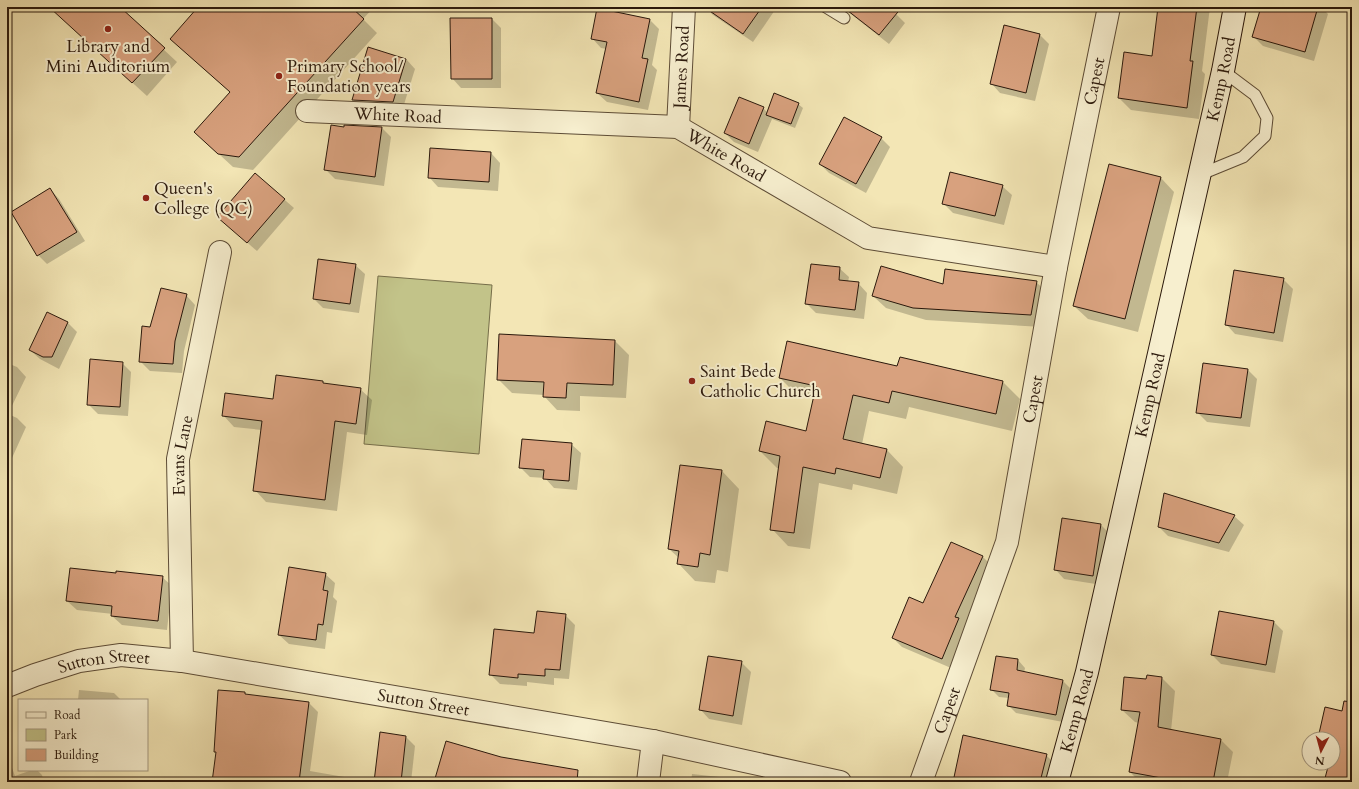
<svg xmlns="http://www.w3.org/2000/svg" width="1359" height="789" font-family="Cardo,serif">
<rect width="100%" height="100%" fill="#f3e6b5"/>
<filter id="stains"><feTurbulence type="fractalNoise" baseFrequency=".005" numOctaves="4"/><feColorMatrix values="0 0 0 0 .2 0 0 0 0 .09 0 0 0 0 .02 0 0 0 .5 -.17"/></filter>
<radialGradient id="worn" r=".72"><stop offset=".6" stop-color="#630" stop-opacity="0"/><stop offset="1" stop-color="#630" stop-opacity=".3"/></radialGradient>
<!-- green -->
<path fill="#c2c389" stroke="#766e4a" d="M378,276L492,285L479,454L364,444Z"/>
<!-- shadow -->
<g fill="#0003">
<path d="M56,7H118L177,62L147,96L67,23Z"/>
<path d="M199,7H374L363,19L377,33L253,170L233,167L195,132L231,93L185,52Z"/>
<path d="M705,7H777L753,42L713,15Z"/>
<path d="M842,7H893L892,13L896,14L905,23L889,44Z"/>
<path d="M1159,7H1210L1202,71L1205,74L1199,119L1131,110L1119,98L1125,53L1153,57Z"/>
<path d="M1262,7H1328L1326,12L1328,14L1314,61L1263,46L1253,36Z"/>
<path d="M598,9L650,20L659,29L652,65L657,70L648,110L607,102L597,93L607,49L601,48L592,38Z"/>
<path d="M492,19L501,28V88H461L452,78Z"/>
<path d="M1040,35L1049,44L1035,101L1000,93L991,83Z"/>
<path d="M369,48L406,59L415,69L402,111L362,109L353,100Z"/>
<path d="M798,104L803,108L795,128L772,119L758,152L734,142L725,133L763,108L768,113Z"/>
<path d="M345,128H382L391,137L384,186L335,179L325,169Z"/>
<path d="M881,138L890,147L866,193L829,173L820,164Z"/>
<path d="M491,153L500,163L498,191L438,187L429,177Z"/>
<path d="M1110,165L1161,178L1174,192L1138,332L1088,319L1074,306Z"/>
<path d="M255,174L294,208L257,251L218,217Z"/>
<path d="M1002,186L1012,195L1004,225L953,213L943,203Z"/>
<path d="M50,189L59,199L85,241L47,264L38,255Z"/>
<path d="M355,265L365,274L359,313L323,308L314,299Z"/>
<path d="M839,268L849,277L848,282L858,283L867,293L864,319L816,313L806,303Z"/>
<path d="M1283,279L1293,289L1283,342L1235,334L1226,324Z"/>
<path d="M1036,282L1049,294L1043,327L926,320L886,308L873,296L944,285Z"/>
<path d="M186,295L195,305L184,351L182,373L150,371L140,361L151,328Z"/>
<path d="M68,323L77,332L59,369L40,359L30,350Z"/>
<path d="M500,335L615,341L629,355L626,398L580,396V411L557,410L544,396V395L512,393L498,379Z"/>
<path d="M7,363L17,367L26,377L8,414L17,418L26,427L12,458L7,456Z"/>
<path d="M122,363L131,372L128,416L98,414L88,404Z"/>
<path d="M898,367L1003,382L1020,399L1012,431L909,407L906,419L869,411L862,444L887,450L903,467L897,494L853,484L852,490L819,483L810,549L788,546L772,529L780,468H777L760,451L806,432L814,399L797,395L780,378Z"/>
<path d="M1247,369L1257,379L1250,427L1207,422L1197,412Z"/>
<path d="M322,382L325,384L360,389L372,400L367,435L347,432L337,511L266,502L255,490L262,430L234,427L223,415L274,400Z"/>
<path d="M571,444L581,453L577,490L554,488L545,478L530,477L521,468Z"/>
<path d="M722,471L739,489L728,572L717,570L715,583L695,581L678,563L679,558L669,549Z"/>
<path d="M1234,516L1244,525L1229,552L1168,536L1159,527Z"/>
<path d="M1063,519L1101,525L1110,534L1102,585L1064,579L1055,569Z"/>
<path d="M952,543L983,557L992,566L965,625L968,628L951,668L902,647L893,638L924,605Z"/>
<path d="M325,574L335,583L333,597L337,601L332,633L327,632L325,649L289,644L279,635Z"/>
<path d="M162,577L172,586L167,630L122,625L112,616L113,614L77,610L67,601Z"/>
<path d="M565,615L575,625L569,679L554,678V685L527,682V686L500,684L490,674L535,634Z"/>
<path d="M1274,622L1283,631L1275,673L1221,664L1212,655Z"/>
<path d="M996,657L1018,660L1025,668L1024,673L1063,681L1070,688L1063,722L1016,713L1008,705L1009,698L999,697L991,689Z"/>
<path d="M741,662L751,672L742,725L709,719L700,709Z"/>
<path d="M1148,676L1162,678L1175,691L1171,731L1220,739L1233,752L1227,782H1140L1130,772L1139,723L1135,722L1122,710L1147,680Z"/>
<path d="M79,690L114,693L121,700H78Z"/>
<path d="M245,693L247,695L309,703L318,712L310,771L373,782H213L217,753L215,752Z"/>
<path d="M1352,714V782H1325L1330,763H1333V739H1321L1320,738Z"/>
<path d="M405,736L415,746L411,782H375Z"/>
<path d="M7,754L15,776L32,770H37L42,775L44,782H7Z"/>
<path d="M1046,755L1060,769L1057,782H954Z"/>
<path d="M692,774L729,778L733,782H691Z"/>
</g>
<!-- building -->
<g fill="#d8a17e" stroke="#2b190c">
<path d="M49,7H120L165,48L132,83Z"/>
<path d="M198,7H351L364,19L239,157L218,154L194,132L230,92L170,39Z"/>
<path d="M704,7H762L743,34Z"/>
<path d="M843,7H902L879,35Z"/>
<path d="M1158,7H1197L1190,61H1193L1187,108L1118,98L1124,52L1152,56Z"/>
<path d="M1261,7H1318L1305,52L1252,37Z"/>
<path d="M597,8L650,19L642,58L648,59L639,102L596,93L607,42L591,39Z"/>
<path d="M450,18H492V79H451Z"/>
<path d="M1004,25L1040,34L1026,93L990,84Z"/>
<path d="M368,47L406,59L393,102L352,100Z"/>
<path d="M774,93L799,103L791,124L766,115Z"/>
<path d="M739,97L764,107L749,144L724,133Z"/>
<path d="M844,117L882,137L856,184L819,164Z"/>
<path d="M331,125L344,127V125L382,127L375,177L324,170Z"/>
<path d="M430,148L491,152L489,182L428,178Z"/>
<path d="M1109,164L1161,177L1125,319L1073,306Z"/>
<path d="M950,172L1003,185L995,216L942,204Z"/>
<path d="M255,173L285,199L247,243L217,217Z"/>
<path d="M50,188L77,232L37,256L11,212Z"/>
<path d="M318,259L356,264L350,304L313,299Z"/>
<path d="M811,264L840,267L839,280L859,282L855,310L805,304Z"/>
<path d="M881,266L943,284L945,269L1037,281L1031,315L913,308L872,296Z"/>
<path d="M1234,270L1284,278L1274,333L1225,325Z"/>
<path d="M161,288L187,294L175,341L173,364L139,362L142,326L150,327Z"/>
<path d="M47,312L68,322L52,357H43L29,350Z"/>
<path d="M499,334L615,340L613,385L567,383L566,398L543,397L544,382L497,380Z"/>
<path d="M787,341L897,366L900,357L1003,381L996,414L892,391L889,403L853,395L843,439L887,449L880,478L836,468L835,474L803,467L794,533L770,530L780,456L759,451L766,421L806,431L816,386L779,378Z"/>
<path d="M90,359L123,362L120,407L87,405Z"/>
<path d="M1203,363L1248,369L1241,418L1196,413Z"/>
<path d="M276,375L323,381V383L361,388L356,424L335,421L325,500L253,491L262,421L222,416L225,393L273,399Z"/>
<path d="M522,439L572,443L569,481L543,479L544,470L519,468Z"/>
<path d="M680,465L722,470L710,555L700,553L698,567L677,564L679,551L668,549Z"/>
<path d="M1164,493L1235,515L1219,543L1158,527Z"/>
<path d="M1062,518L1101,524L1093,576L1054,570Z"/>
<path d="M951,542L983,556L955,617L959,618L942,659L892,638L909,597L923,603Z"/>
<path d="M289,567L326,573L323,590L328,591L323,625L318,624L316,640L278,635Z"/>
<path d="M70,568L116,573V571L163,576L158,621L111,616L112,606L66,601Z"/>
<path d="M537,611L566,614L560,670L545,669V676L518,674V678L489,675L494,629L534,633Z"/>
<path d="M1219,611L1274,621L1266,665L1211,655Z"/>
<path d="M708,656L742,661L733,716L699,710Z"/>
<path d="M996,656L1018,659L1017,670L1063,680L1056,715L1007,706L1009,693L990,690Z"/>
<path d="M1147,675L1162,677L1158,727L1221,739L1213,782H1183L1129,772L1140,712L1121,710L1124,677L1146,679Z"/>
<path d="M218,690L245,692V694L309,702L299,782H212L216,752H214Z"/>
<path d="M1344,701L1352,702V782H1324L1329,763H1333L1334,741L1333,739L1318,738L1325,707L1342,711Z"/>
<path d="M380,732L406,736L401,782H374Z"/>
<path d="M963,735L1047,754L1040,782H953Z"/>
<path d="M446,741L501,757L578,770L577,782H434Z"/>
</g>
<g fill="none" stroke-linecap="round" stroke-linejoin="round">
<defs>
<g id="lane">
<path d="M826,7L844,18"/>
<path d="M1199,175L1243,157L1265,136L1267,118L1255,95L1223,71"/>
</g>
<g id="street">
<path id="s1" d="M307,111L678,127L868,238L1056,267"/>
<path id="s2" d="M678,127L684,7"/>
<path id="s3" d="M182,661L178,459L220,252"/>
<path id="s4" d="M7,686L35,675L79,661L121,655L182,661L653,741L840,782"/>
<path d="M648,782L653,741"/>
<path id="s5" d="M921,782L1007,542L1056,267L1109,7"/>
</g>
<g id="secondary">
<path id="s6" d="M1057,782L1087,672L1223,71L1235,7"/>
</g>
</defs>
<!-- lane casing -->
<use href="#lane" stroke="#5d4c36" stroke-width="13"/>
<!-- street casing -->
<use href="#street" stroke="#5d4c36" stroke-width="24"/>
<!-- secondary casing -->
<use href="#secondary" stroke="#2b190c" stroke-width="24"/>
<!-- lane -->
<use href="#lane" stroke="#f7efcf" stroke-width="11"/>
<!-- street -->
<use href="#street" stroke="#f7efcf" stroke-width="22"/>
<!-- secondary -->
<use href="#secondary" stroke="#f7efcf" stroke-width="22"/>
</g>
<!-- markers -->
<g fill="#8f2418" stroke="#f7efcf" stroke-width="1.5">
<circle cx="108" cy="29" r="4"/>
<circle cx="279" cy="76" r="4"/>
<circle cx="146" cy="198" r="4"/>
<circle cx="692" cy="381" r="4"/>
</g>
<g text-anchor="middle" stroke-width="4" stroke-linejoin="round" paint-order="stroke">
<!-- poi labels -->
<g font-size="17" fill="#2b190c" stroke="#f7efcf" text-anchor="start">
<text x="108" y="52" text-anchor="middle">Library and<tspan x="108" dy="20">Mini Auditorium</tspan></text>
<text x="287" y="72">Primary School/<tspan x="287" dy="20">Foundation years</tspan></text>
<text x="154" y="194">Queen's<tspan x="154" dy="20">College (QC)</tspan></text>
<text x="700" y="377">Saint Bede<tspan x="700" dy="20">Catholic Church</tspan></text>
</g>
<!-- street labels -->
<g font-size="17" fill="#2b190c" stroke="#f7efcf">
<text dy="6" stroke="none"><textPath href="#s2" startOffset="60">James Road</textPath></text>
<text dy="6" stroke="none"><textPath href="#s6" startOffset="722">Kemp Road</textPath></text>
<text dy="6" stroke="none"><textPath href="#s5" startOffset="724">Capest</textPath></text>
<text dy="6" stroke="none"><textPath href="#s1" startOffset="91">White Road</textPath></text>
<text dy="6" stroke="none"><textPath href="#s1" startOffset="427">White Road</textPath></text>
<text dy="6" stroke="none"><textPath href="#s6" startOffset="398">Kemp Road</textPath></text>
<text dy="6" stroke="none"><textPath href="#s5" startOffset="400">Capest</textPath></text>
<text dy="6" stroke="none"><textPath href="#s3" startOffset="206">Evans Lane</textPath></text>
<text dy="6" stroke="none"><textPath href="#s4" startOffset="101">Sutton Street</textPath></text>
<text dy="6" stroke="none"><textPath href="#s4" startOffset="425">Sutton Street</textPath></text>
<text dy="6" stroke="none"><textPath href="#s5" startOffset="76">Capest</textPath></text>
<text dy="6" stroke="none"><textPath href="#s6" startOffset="74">Kemp Road</textPath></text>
</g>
</g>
<!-- margin -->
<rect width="1359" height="789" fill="none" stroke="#f3e6b5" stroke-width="24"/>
<rect x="8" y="8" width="1343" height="773" fill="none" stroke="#2b190c" stroke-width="2"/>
<rect x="12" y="12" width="1335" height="765" fill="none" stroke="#2b190c"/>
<!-- legend -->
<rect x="18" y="699" width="130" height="72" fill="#f7efcf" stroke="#a59981"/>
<rect x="26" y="712" width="20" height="6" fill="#f7efcf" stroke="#a59981"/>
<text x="54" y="719" font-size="12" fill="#2b190c">Road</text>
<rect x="26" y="729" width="20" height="12" fill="#c2c389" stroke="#a59981"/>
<text x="54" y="739" font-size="12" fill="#2b190c">Park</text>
<rect x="26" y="749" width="20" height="12" fill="#d8a17e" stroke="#a59981"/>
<text x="54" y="759" font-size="12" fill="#2b190c">Building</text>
<!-- north arrow -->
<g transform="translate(1321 751) rotate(186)"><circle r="19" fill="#f7efcf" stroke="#a59981"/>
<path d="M0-3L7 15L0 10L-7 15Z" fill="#8f2418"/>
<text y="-6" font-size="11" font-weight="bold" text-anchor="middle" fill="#2b190c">N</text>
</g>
<rect width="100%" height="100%" filter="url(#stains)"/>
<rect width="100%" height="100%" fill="url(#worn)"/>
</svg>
